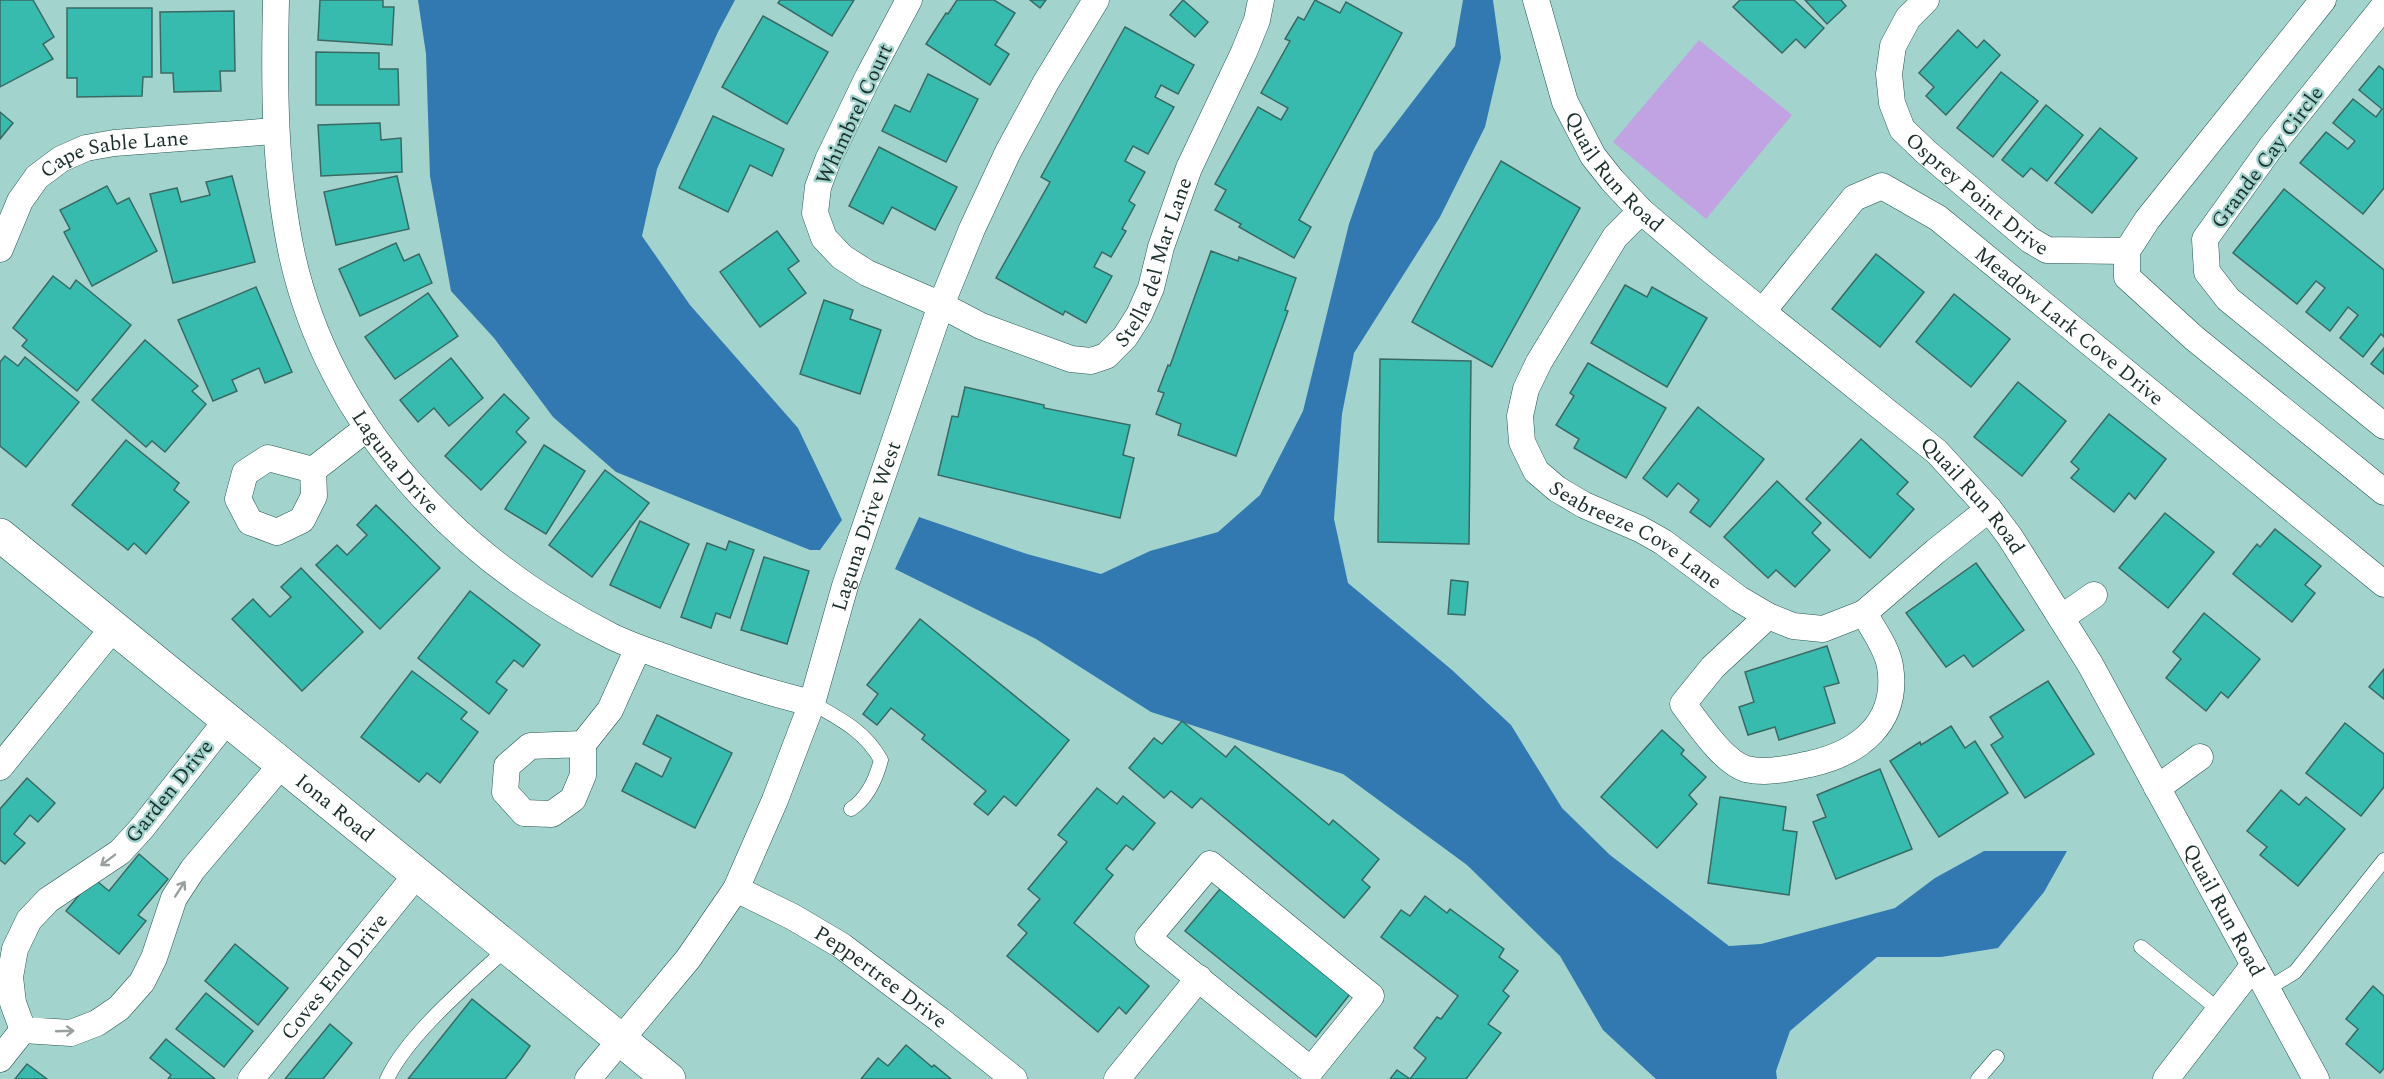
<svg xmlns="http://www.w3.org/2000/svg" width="2384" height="1079" font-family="Spectral,serif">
<rect width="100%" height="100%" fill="#a2d4cd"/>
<!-- green -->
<path fill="#c1a3e3" d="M1699,40L1792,115L1706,219L1613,142Z"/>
<!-- water -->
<g fill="#3279b1">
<path d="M418,0H735L718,32L657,169L642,236L690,305L798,428L842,520L820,550H810L616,472L553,417L494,338L451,291L430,176L426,54Z"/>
<path d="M1463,0H1493L1501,58L1485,127L1440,217L1354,353L1342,414L1334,519L1348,583L1452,670L1511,725L1562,808L1610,855L1729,946L1761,944L1895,908L1935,878L1984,851H2067L2044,892L1998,948L1941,957H1877L1790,1031L1776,1071L1777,1079H1656L1603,1030L1560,956L1467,865L1343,774L1151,712L1036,639L895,569L919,517L1027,554L1101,574L1150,551L1218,532L1260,495L1303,411L1349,224L1374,152L1455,46Z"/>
</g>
<!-- building -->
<g fill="#37bbaf" stroke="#3a6964" stroke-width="1.5">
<path d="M0,0H33L54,37L43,44L53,59L0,87Z"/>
<path d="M320,0H383V7H394L392,45L318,40Z"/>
<path d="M780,0H854L832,36L778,3Z"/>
<path d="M957,0H994L1015,13L995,45L1009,54L990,85L926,44L946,13L948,14Z"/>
<path d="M1030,0H1046L1040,8Z"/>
<path d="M1183,0L1208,22L1195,37L1170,15Z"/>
<path d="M1315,0L1340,13L1346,2L1402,33L1299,220L1311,227L1294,258L1239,227L1241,224L1215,210L1226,190L1215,184L1258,107L1281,120L1288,108L1261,93L1290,41L1285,39L1298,17L1304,20Z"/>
<path d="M1740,0H1794L1824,28L1805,48L1796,39L1782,53L1733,7Z"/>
<path d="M1805,0H1841L1846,6L1827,24Z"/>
<path d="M67,8H152V77H143L142,96L77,97V78H67Z"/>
<path d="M234,11L235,71H220L221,91L174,92L173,73H161L160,12Z"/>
<path d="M763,16L828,52L787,124L722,87Z"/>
<path d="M1125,27L1194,65L1178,94L1161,85L1155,97L1174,107L1148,154L1133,146L1125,161L1145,172L1129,201L1135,205L1122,229L1126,231L1111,257L1102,252L1094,267L1112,276L1086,323L1065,311L1063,315L996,278L1050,182L1041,177Z"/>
<path d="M1958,30L1977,48L1984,40L2000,55L1946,115L1926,96L1934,87L1919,73Z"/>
<path d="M316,52L379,53V69H398L399,105H316Z"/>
<path d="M2379,66L2384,70V188L2363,214L2300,163L2326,132L2348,149L2355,141L2333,123L2353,99L2376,117L2382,109L2359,90Z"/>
<path d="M2001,72L2038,101L1993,157L1957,128Z"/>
<path d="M928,74L978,99L946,162L882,131L895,105L910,112Z"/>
<path d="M2046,105L2083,135L2047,181L2031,168L2023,177L2002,160Z"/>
<path d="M0,112L13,123L0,139Z"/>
<path d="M713,116L784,149L772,176L750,165L728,212L679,188Z"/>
<path d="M380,123L381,140L401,138L402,172L321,176L318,125Z"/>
<path d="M2100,128L2137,158L2092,213L2055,183Z"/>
<path d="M879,147L957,187L935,230L892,207L883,224L849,206Z"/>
<path d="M1501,161L1580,208L1492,367L1412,322Z"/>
<path d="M232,176L255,262L173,283L150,194L177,188L181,202L210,195L206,182Z"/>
<path d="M397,176L409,229L336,245L324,192Z"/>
<path d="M107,186L117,204L129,198L157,251L92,286L64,232L70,229L60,210Z"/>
<path d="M2284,189L2384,270V337L2381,334L2363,357L2340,338L2358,315L2348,307L2330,331L2306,312L2325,288L2316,281L2297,304L2233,253Z"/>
<path d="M777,231L799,261L788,269L806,293L760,327L720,272Z"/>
<path d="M396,243L404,261L419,254L432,283L360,316L339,269Z"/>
<path d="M1211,251L1238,261L1239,257L1296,278L1285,310L1288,311L1236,456L1178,435L1181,424L1156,414L1164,393L1158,391L1168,365L1170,366Z"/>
<path d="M1876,254L1924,292L1880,347L1832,309Z"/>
<path d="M53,276L70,289L76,280L131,325L77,391L22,346L27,340L13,328Z"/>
<path d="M1625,285L1647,297L1652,287L1707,318L1667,387L1591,343Z"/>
<path d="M256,287L292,372L265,383L259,368L232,380L237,391L213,401L178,320Z"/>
<path d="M428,293L458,336L395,379L365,337Z"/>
<path d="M1954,294L2010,339L1971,387L1916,342Z"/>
<path d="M824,300L853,310L850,319L881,330L860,394L800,374Z"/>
<path d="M145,340L198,386L192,391L206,404L165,452L152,441L146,447L92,400Z"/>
<path d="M2384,348V374L2371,364Z"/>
<path d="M5,356L18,366L25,357L79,402L26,467L0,446V362Z"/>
<path d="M451,358L483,398L449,426L434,408L418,422L400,400Z"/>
<path d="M1380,359L1471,361L1469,544L1378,542Z"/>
<path d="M1588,363L1666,408L1626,478L1574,448L1579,439L1556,425L1574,396L1570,393Z"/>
<path d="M2018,382L2066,421L2022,476L1974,437Z"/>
<path d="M965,387L1044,405V408L1130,425L1123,455L1134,458L1120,518L938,475L952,416L958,417Z"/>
<path d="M504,394L529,418L516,432L526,442L481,490L445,456Z"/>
<path d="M1698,407L1764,459L1710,527L1690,512L1699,500L1678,483L1667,497L1643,478Z"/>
<path d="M2109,414L2166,459L2135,499L2129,493L2114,512L2071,478L2079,469L2071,462Z"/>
<path d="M1861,439L1908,482L1897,494L1914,509L1870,558L1806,499Z"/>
<path d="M126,440L179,483L174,490L189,502L146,554L134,543L128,550L72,505Z"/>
<path d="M544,445L585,471L546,534L505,509Z"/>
<path d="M605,470L649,503L592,577L549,545Z"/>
<path d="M1777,481L1821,523L1812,533L1830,550L1795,587L1776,570L1768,578L1724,537Z"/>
<path d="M376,505L440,568L380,629L316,565L337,545L347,555L367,535L357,525Z"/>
<path d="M2165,513L2214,552L2168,608L2119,568Z"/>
<path d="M640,521L689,544L660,608L610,585Z"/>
<path d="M2275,529L2321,566L2305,585L2315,593L2292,622L2233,574L2257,544L2260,547Z"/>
<path d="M729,541L754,550L730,618L716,613L711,628L681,617L707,543L726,550Z"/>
<path d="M764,557L809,571L787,644L741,630Z"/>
<path d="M1976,563L2024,630L1973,667L1964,655L1946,667L1906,613Z"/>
<path d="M301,568L363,632L302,691L232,619L253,599L270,617L291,597L281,587Z"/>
<path d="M1451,580L1468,582L1465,615L1448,614Z"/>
<path d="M470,591L540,645L523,667L514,660L496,682L507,690L489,714L418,658Z"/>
<path d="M2204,613L2260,659L2228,698L2221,692L2206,711L2166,678L2181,659L2173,652Z"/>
<path d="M920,619L1069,740L1016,806L1004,796L988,815L974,804L986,791L922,739L925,735L891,708L877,725L863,714L878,694L867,685Z"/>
<path d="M1827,646L1839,683L1824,687L1835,723L1779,740L1775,727L1748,735L1739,707L1754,702L1745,672Z"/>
<path d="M2384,669V699L2369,687Z"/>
<path d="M412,671L467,712L461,719L478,732L440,783L427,773L419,782L361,737Z"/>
<path d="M2048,681L2094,754L2025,798L1991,745L2003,737L1990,717Z"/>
<path d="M657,715L732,753L695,828L622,791L636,763L662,777L671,758L643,744Z"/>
<path d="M1182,721L1226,757L1235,746L1329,825L1333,820L1379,859L1362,880L1370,887L1344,918L1201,798L1192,808L1171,791L1164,798L1129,768L1154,738L1162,744Z"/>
<path d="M2345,723L2384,754V787L2361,816L2306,773Z"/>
<path d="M1951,726L1965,748L1975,741L2008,793L1939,837L1890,761L1920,742L1921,745Z"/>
<path d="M1662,730L1684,750L1681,754L1706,777L1689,795L1697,804L1657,848L1601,797Z"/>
<path d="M1880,769L1912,849L1836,879L1813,822L1826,817L1817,795Z"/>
<path d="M27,778L55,803L38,822L30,815L14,834L25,843L5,864L0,860V809Z"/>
<path d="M1097,788L1117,804L1123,796L1155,823L1133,850L1126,845L1106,869L1113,875L1074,923L1149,986L1126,1014L1119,1007L1098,1032L1007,956L1027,933L1018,925L1040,899L1028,889L1067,842L1058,835Z"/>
<path d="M2281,790L2299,805L2306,797L2345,829L2298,886L2260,855L2267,847L2247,831Z"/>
<path d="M1720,797L1786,807L1783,830L1797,832L1789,895L1708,883Z"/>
<path d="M139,854L168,879L138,915L146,921L119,954L66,911L93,878L109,891Z"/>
<path d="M1220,889L1350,994L1316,1037L1185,931Z"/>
<path d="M1425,896L1447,913L1450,909L1504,949L1499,957L1518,971L1503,991L1509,996L1488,1024L1501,1033L1466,1079H1410L1426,1058L1414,1048L1437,1017L1441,1019L1458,996L1381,937L1401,910L1410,916Z"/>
<path d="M235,944L288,988L258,1025L205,981Z"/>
<path d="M2373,986L2384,996V1068L2380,1073L2346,1044L2358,1029L2346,1019Z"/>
<path d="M206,993L253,1031L224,1067L176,1029Z"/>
<path d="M472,999L530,1046L521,1059L505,1079H408Z"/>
<path d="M330,1024L352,1043L323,1079H285Z"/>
<path d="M166,1039L215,1079H168L171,1075L150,1058Z"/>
<path d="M906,1045L932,1067L934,1065L951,1079H861L878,1058L888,1066Z"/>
<path d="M27,1064L47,1079H15Z"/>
<path d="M1397,1070L1410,1079H1390Z"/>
</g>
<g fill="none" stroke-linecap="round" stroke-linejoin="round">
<defs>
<g id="service">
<path d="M812,703C840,719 865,731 881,760C876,779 868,798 851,809"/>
<path d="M2141,947L2219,1010"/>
<path d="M2267,989L2295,972L2384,860"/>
<path d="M387,1079C409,1033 470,983 507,948"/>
<path d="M1978,1079L1997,1057"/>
</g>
<g id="minor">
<path id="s1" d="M276,0C274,86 274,171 292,255C330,426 458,559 611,636C631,646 654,653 675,661C720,677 765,692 812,703"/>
<path id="s2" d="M909,0L868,77L828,160L818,187L815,213L824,238L842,257L867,273L941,305L981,326L1071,359L1091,361L1106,356L1125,337L1139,315L1151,288L1161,247L1189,168L1244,52L1257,20L1261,0"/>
<path id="s3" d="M1536,0L1565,102L1593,156L1612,180L1641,211L1707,267L1937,452L1989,509L2010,537L2090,664L2316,1079"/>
<path id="s4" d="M1926,0L1908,18L1893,46L1889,74L1892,103L1902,129L1926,152L2030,240L2047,250L2127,251"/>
<path d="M2323,0L2147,220L2127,251V277L2194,338L2384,492"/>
<path d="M2384,6L2271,147L2205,239L2207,272L2228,299L2384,426"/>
<path id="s5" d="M1641,211L1615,237L1539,362L1526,389L1520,416L1522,442L1536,471L1557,489L1584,505L1640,529L1663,542L1739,599L1768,616L1793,626L1823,629L1864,613L1936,551L1989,509"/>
<path id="s6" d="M0,249L20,201L37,177L61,159L86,148L114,143L275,131"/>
<path id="s7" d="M1763,311L1854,198L1882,186L1938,218L2384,584"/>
<path d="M268,458L313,470L314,496L302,520L277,532L250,522L238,499L245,473Z"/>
<path d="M313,470L367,428"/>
<path d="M1768,616L1713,667L1683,704C1697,722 1723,762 1746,769C1768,774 1789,768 1810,764C1860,753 1899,722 1890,666C1887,648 1873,629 1864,613"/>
<path d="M2061,618L2094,595"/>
<path d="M227,720L142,828L120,852L48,900L29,920L15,949L10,977L13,1003L23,1030L71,1033L97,1023L119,1008L142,982L154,958L174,898L193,869L282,764"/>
<path d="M583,744V775L573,799L552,814L524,813L505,792L507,766L530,746Z"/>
<path d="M583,744L610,710L638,648"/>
<path d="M0,767L114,627"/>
<path d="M2157,788L2200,757"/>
<path d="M1210,864L1371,996L1311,1070L1148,938Z"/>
<path id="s8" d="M736,889L793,917L842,946L940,1020L1014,1079"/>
<path d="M0,1059L23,1030"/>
<path id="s9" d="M251,1079L417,874"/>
<path id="s10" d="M588,1079L688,959L736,889L775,800L812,703L845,586L941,305L972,229L1008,152L1046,82L1096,0"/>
<path d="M1117,1079L1199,978"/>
<path d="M2166,1079L2254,965"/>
</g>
<g id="tertiary">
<path id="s11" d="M0,535L669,1079"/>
</g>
</defs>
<!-- service casing -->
<use href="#service" stroke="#265751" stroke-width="15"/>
<!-- minor casing -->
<use href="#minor" stroke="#265751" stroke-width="27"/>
<!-- tertiary casing -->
<use href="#tertiary" stroke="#265751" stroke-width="34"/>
<!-- service -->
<use href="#service" stroke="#fff" stroke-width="14"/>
<!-- minor -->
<use href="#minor" stroke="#fff" stroke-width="26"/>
<!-- tertiary -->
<use href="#tertiary" stroke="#fff" stroke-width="33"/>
</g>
<!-- one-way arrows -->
<defs><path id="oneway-shaft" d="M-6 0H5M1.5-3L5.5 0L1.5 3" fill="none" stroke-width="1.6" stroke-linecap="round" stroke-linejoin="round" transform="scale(1.5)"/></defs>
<g stroke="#98a1a0">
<use href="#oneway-shaft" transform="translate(108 860) rotate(143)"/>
<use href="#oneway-shaft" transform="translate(180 889) rotate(-57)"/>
<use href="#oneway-shaft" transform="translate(65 1031) rotate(-2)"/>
</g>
<g text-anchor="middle" stroke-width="4.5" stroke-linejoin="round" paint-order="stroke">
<!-- street labels -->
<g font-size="21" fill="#1b2f2d" stroke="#a2d4cd">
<text transform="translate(854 114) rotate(-65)" y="7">Whimbrel Court</text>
<text transform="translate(2267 157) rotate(-53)" y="7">Grande Cay Circle</text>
<text dy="7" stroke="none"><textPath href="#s6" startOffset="165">Cape Sable Lane</textPath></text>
<text dy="7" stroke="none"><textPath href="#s3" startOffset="192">Quail Run Road</textPath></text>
<text dy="7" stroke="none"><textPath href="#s4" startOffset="242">Osprey Point Drive</textPath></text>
<text dy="7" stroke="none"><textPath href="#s2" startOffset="682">Stella del Mar Lane</textPath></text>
<text dy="7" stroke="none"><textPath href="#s7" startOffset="410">Meadow Lark Cove Drive</textPath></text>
<text dy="7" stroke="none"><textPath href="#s1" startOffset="490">Laguna Drive</textPath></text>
<text dy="7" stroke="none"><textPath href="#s3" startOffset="678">Quail Run Road</textPath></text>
<text dy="7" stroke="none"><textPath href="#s10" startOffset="627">Laguna Drive West</textPath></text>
<text dy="7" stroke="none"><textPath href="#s5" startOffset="418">Seabreeze Cove Lane</textPath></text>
<text transform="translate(169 791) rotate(-51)" y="7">Garden Drive</text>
<text dy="7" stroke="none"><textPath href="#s11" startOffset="432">Iona Road</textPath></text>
<text dy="7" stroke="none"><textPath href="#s3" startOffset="1164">Quail Run Road</textPath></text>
<text dy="7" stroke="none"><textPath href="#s9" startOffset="132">Coves End Drive</textPath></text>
<text dy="7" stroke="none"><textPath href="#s8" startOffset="170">Peppertree Drive</textPath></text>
</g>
</g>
</svg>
